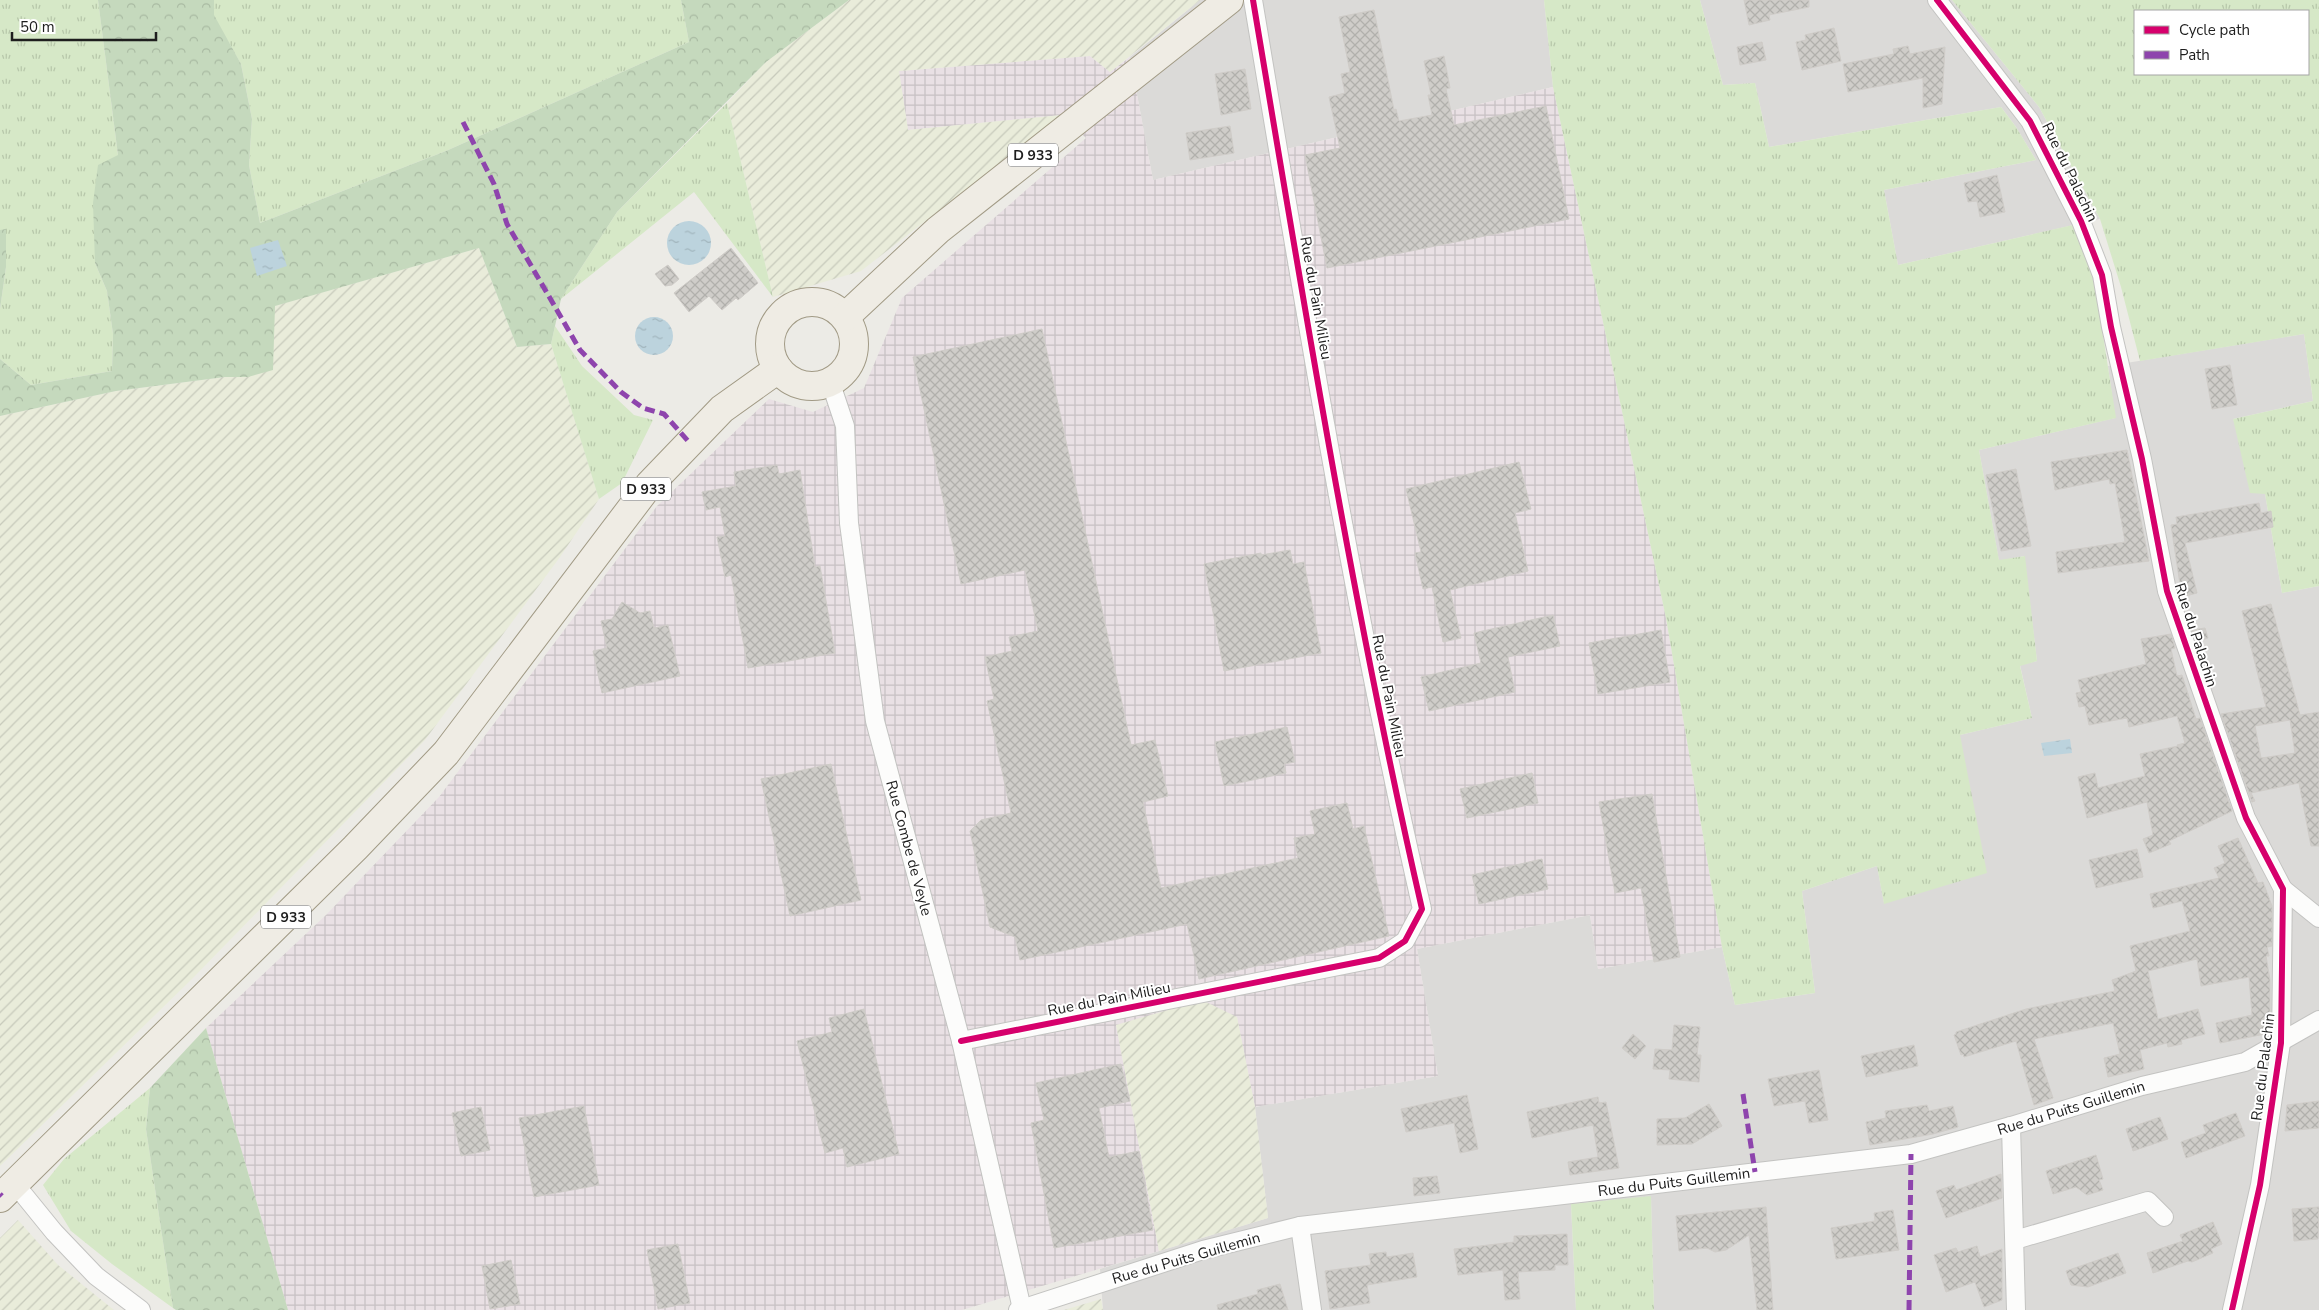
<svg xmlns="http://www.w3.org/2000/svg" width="2319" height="1310" font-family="'Nunito Sans',sans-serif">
<defs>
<pattern id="industrial-grid" width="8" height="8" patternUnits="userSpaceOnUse" patternTransform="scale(1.25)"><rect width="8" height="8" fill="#e9e0e4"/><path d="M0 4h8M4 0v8" fill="none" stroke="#c7c0c3"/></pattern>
<pattern id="farmland-furrows" width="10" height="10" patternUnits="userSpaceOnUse" patternTransform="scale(1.25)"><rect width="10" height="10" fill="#e9ecda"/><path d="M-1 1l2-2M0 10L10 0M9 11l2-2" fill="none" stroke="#c7cabb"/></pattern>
<pattern id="grass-tufts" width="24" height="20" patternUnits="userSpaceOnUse" patternTransform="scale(1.25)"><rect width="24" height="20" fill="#d6e8c7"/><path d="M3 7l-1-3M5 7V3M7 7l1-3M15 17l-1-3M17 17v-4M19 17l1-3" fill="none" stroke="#b7c7aa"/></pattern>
<pattern id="forest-crowns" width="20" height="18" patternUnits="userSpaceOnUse" patternTransform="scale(1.25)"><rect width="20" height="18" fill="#c5d9bd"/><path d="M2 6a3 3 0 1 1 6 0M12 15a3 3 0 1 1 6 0" fill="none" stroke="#a9baa2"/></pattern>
<pattern id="water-ripples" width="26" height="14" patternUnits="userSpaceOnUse" patternTransform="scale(1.25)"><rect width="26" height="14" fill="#bcd3dd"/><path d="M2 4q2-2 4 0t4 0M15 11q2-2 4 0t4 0" fill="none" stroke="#a1b5bd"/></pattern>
<pattern id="building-cross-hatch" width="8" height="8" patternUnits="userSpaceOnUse" patternTransform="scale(1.25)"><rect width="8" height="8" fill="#cfcdc9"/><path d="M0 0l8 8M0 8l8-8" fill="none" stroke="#b1b0ac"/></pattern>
</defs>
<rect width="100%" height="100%" fill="#ecebe6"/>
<!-- residential -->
<g fill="#dbdad8">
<path d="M1200,0H1544L1553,87L1153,180L1130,57Z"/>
<path d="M1700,0H1952L2039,107L2100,219L1898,265L1884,190L2036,160L2016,127L2001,107L1769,147L1755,83L1723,85Z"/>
<path d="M2304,334L2313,401L2233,419L2265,494L2282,593L2319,586V1310H1654L1651,1197L1571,1204L1576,1310H1103L1100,1269L1268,1218L1255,1107L1438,1076L1417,949L1590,915L1598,969L1722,947L1735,1005L1815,993L1802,891L1877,866L1884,903L1960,735L2032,718L2020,665L2037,661L2024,556L1999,561L1979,450L2115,418L2108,366Z"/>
</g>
<!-- industrial -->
<path fill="url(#industrial-grid)" d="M1090,56L1110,72L1130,57L1153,180L1553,87L1666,618L1722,947L1598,969L1590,915L1417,949L1438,1076L1255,1107L1237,1017L1116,1025L1159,1251L962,1310H288L206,1028L326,915L439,797L657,506L769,399L813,412L864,388L902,298L1086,138L1062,115L908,130L899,71Z"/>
<!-- farmland -->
<g fill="url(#farmland-furrows)">
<path d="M849,0H1200L1110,72L1090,56L899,71L908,130L1062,115L861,271L773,297L727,103L766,62Z"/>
<path d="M479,248L517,347L551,344L599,499L560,557L425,740L192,979L0,1166V416L116,391L225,377H248L274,306Z"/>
<path d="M1202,1000L1237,1017L1255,1107L1268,1218L1159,1251L1116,1025Z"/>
<path d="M18,1220L58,1265L114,1310H0V1238Z"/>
<path d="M1101,1299L1103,1310H1064Z"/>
</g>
<!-- grass -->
<g fill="url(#grass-tufts)" fill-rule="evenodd">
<path d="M0,0H98L118,155L95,263L107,291L113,334L112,371L31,385L0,359V309L6,267V230H0Z"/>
<path d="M214,0H681L689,42L446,151L260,223L249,165L252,119L241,64L213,15Z"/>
<path d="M1544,0H1700L1723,85L1755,83L1769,147L2001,107L2016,127L2036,160L1884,190L1898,265L2073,225L2094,278L2116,418L1979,450L1999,560L2025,556L2037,661L2020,666L2032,718L1960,735L1987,873L1884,904L1877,866L1802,891L1815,993L1735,1005L1722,947L1666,618L1553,87Z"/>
<path d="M1952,0H2319V586L2282,593L2265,494L2250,493L2233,419L2313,401L2304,334L2140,361L2121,287L2100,219L2039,107ZM2135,11H2308V74H2135Z"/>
<path d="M727,103L773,297L694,192L561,299L617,212Z"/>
<path d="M555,326L582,366L634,415L653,420L622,483L599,499L551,344Z"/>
<path d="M150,1088L146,1129L173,1308L112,1264L71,1231L43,1185L64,1159Z"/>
<path d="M1651,1196L1654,1310H1576L1571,1204Z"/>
</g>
<!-- forest -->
<g fill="url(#forest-crowns)">
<path d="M98,0H214V15L241,64L252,119L249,165L260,223L446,151L689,42L681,0H849L766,62L617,212L561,299L551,344L517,347L479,248L275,306L273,370L248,377H225L116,391L0,416V359L31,385L112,371L113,334L107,291L95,263L93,203L98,165L118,155Z"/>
<path d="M6,229V267L0,309V230Z"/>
<path d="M206,1028L288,1310H176L173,1308L146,1129L150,1088Z"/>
</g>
<!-- water -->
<g fill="url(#water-ripples)">
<circle cx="689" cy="243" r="22"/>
<path d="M278,240L287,266L257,276L250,248Z"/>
<circle cx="654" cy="336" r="19"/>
<path d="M2070,739L2072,753L2044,756L2041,743Z"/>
</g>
<!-- building -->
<g fill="url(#building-cross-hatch)" stroke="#cfccc8" fill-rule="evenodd">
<path d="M1744,0H1809V7L1769,15L1770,20L1749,25Z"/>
<path d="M1374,10L1394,110L1396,109L1399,121L1432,115L1428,95H1431L1424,61L1444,56L1450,88L1446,89L1454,125L1546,106L1569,219L1327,268L1305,155L1340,148L1329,97L1345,93L1341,74L1350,72L1339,17Z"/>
<path d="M1834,28L1841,61L1802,70L1796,42L1806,40L1805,35Z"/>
<path d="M1762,42L1766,60L1740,65L1737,47Z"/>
<path d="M1908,46L1910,54L1945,47L1942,104L1923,108V78L1848,92L1843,64L1894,54L1893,49Z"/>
<path d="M1245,69L1251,109L1221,115L1215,74Z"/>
<path d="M1230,126L1234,153L1190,160L1186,133Z"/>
<path d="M1997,175L2005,212L1980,217L1977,201L1968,202L1964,183Z"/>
<path d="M731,248L758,283L738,300L736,298L722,310L709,296L689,312L674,293Z"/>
<path d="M668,265L679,279L672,285L665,286L655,274Z"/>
<path d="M1042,329L1131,745L1155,740L1168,796L1143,802L1161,888L1298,858L1294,838L1315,834L1310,811L1347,803L1353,829L1364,826L1389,936L1199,979L1187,924L1020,960L1015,937L990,927L970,831L981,820L1011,813L987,701L994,699L985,657L1012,651L1009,637L1038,631L1025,570L961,584L913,357Z"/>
<path d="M2230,365L2237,405L2212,409L2205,369Z"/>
<path d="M2127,450L2149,561L2058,573L2056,552L2125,542L2115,483L2110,484L2109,479L2055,490L2051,462Z"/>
<path d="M1519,462L1531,509L1515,513L1528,571L1450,590L1461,638L1443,642L1432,587L1423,589L1415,553L1421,552L1406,489Z"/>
<path d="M777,465L779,474L800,470L815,567L820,566L835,653L748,668L731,575L725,577L717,537L725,536L720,507L706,510L702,492L736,486L734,472Z"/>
<path d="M2016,469L2031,546L2001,551L1986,475Z"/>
<path d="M2259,503L2261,513L2271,511L2273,527L2185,543L2197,593L2182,597L2174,545L2175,544L2174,545L2171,525L2177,524L2176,517Z"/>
<path d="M1290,550L1293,564L1304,562L1321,653L1224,671L1204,564L1261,553V555Z"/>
<path d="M622,602L640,613L650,611L654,628L668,625L680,676L602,693L593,651L607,648L601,621L612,619Z"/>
<path d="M2271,604L2300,715L2319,712V846H2311L2299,783L2251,793L2255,801L2252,802L2221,714L2266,707L2242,611ZM2290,720L2295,753L2261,758L2255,726Z"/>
<path d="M1553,615L1560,646L1508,657L1515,692L1429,711L1421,677L1481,663L1474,633Z"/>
<path d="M2205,628L2208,638L2196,642L2192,630Z"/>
<path d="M1661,630L1670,682L1598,694L1589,643Z"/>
<path d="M2171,634L2175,648L2171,649L2177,676L2182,675L2196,719L2200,718L2232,811L2169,841L2171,844L2149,853L2143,839L2153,835L2147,802L2087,818L2078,777L2095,773L2098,788L2145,776L2140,754L2178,746L2177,745L2185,743L2177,716L2129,727L2127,718L2089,725L2085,706L2079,707L2076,693L2081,692L2078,680L2146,664L2141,639Z"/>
<path d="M1287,727L1295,762L1284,764L1286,773L1224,786L1215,742Z"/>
<path d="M831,764L861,900L790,916L761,779Z"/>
<path d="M1532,773L1538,803L1467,818L1460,789Z"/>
<path d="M1652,794L1680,957L1654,962L1641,888L1615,893L1599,802Z"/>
<path d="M2238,838L2258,883L2263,882L2272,906V946L2267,947L2269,956H2266L2270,980V1033L2220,1043L2216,1023L2252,1015L2249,977L2201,986L2197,959L2148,971L2158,1019L2198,1009L2205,1034L2181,1040L2182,1044L2168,1047L2167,1043L2140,1050L2144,1069L2108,1077L2104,1058L2120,1054L2113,1023L2034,1039L2053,1098L2034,1105L2016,1041L1964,1057L1963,1054L1961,1055L1954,1035L1956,1034V1032L2026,1009L2115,991L2112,980L2136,971L2130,946L2190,931L2182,901L2153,908L2150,894L2219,878L2214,868L2225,863L2218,846Z"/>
<path d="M2137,849L2143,877L2096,888L2089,860Z"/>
<path d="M1542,859L1548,889L1479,904L1472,875Z"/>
<path d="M864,1009L899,1154L847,1167L843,1148L825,1153L797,1041L832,1032L829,1018Z"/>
<path d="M1674,1025L1700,1027L1697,1055H1701L1699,1082L1669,1079L1670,1070L1653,1069L1655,1049L1672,1050Z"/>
<path d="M1633,1034L1646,1046L1635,1059L1622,1048Z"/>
<path d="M1914,1045L1918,1066L1866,1077L1861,1056Z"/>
<path d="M1121,1064L1130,1101L1099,1108L1109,1157L1139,1151L1153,1230L1054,1248L1031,1123L1044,1120L1036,1083Z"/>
<path d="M1819,1070L1828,1120L1809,1123L1805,1101L1774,1106L1768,1079Z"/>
<path d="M1467,1095L1478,1149L1460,1153L1454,1123L1406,1132L1401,1109Z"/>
<path d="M1598,1097L1599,1103L1606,1102L1619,1168L1570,1175L1568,1162L1598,1157L1593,1125L1532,1138L1527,1112Z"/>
<path d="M2319,1101V1128L2285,1131L2287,1105Z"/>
<path d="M1709,1104L1722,1126L1692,1144L1657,1145V1119L1685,1118Z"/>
<path d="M1927,1105L1929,1111L1953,1106L1958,1127L1933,1134L1870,1145L1866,1122L1886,1118L1885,1111Z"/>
<path d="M584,1106L599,1185L534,1197L519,1118Z"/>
<path d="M481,1107L490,1150L461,1156L452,1113Z"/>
<path d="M2236,1113L2245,1136L2186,1158L2181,1142L2206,1133L2203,1125Z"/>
<path d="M2160,1117L2168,1139L2133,1151L2126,1129Z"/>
<path d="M2096,1155L2103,1179L2099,1180L2103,1190L2087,1195L2076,1187L2053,1194L2046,1171Z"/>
<path d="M2001,1174L2002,1198L1946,1218L1936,1191L1954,1185L1956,1190Z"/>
<path d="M1437,1176L1440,1193L1414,1196L1413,1178Z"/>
<path d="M1766,1207L1773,1310H1757L1749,1235L1726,1250L1715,1252L1707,1248L1679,1251L1676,1216Z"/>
<path d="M2319,1207L2318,1239L2294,1241L2292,1209Z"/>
<path d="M1893,1210L1899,1250L1836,1259L1831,1228L1875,1221L1874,1213Z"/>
<path d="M2213,1222L2222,1244L2211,1249L2213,1253L2192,1262L2188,1261L2153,1273L2147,1253L2183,1241L2180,1235Z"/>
<path d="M1567,1234L1568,1265H1555V1270L1518,1272L1520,1299L1505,1300L1503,1270L1458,1275L1454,1249L1514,1242V1236Z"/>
<path d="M678,1244L690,1303L658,1309L647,1250Z"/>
<path d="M1977,1246L1980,1257L2002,1249V1300L1984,1307L1975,1282L1946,1292L1934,1255L1956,1248L1958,1252Z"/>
<path d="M1386,1252L1387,1257L1413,1253L1417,1277L1367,1285L1370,1303L1330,1309L1325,1271L1371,1265L1369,1254Z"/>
<path d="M2118,1253L2126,1273L2088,1287L2071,1285L2066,1271Z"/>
<path d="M511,1260L520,1304L490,1309L482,1266Z"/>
<path d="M1280,1284L1288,1310H1218L1217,1305L1258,1294L1257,1290Z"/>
</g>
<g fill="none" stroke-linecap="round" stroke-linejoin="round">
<defs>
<g id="street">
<path d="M1937,0L2030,121L2081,221L2102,275L2111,327L2142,459L2167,591L2246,818L2283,889L2281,1043L2260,1185L2232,1310"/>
<path d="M830,381L845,426L849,523L875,721L961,1041L1022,1309"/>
<path d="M2283,889L2319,918"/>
<path d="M961,1041L1379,958L1405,941L1422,909C1353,608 1304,304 1253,0"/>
<path d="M2011,1126L2016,1310"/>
<path d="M15,1184L54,1232L96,1276L141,1310"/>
<path d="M1300,1226L1312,1310"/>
<path d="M2015,1240L2148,1201L2164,1217"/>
<path d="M1018,1310L1203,1250L1300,1226L1911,1154L2011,1126L2142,1086L2245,1062L2319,1020"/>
</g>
<g id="primary">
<circle cx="812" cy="344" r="42"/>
<path d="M845,317L938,230L1229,0"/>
<path d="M0,1198L355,848L446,753L649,485L722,409L778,369"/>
</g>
</defs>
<!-- street casing -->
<use href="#street" stroke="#c3c3c1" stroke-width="20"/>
<!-- primary casing -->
<use href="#primary" stroke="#a19a85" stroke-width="30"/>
<!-- street -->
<use href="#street" stroke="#fcfcfb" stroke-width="18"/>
<!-- primary -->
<use href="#primary" stroke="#efece4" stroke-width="28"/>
<!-- quiet -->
<g stroke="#8e44ad" stroke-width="5" stroke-dasharray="10 5" stroke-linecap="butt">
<path d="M463,122L494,184L507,224L580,350L621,392L643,408L664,414L689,442"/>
<path d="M1743,1094L1755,1172"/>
<path d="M0,1194L2,1196"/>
<path d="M1909,1310L1911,1154"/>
</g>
<defs>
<g id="cycleway">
<path d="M1937,0L2030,121L2081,221L2102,275L2111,327L2142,459L2167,591L2246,818L2283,889L2281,1043L2260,1185L2232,1310"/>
<path d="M961,1041L1379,958L1405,941L1422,909C1353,608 1304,304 1253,0"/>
</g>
</defs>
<!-- cycleway casing -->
<use href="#cycleway" stroke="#fff" stroke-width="9"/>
<!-- cycleway -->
<use href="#cycleway" stroke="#d6006c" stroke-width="6"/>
</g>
<g text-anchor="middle" stroke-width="4" stroke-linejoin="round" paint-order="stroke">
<!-- shield labels -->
<g fill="#fff" stroke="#626262" stroke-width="1">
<rect x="1008" y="143.5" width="50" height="23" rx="4"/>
<rect x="621" y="477.5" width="50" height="23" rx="4"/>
<rect x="261" y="905.5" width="50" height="23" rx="4"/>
</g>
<g font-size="14" font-weight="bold" fill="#1e1e1e">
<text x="1033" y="160">D 933</text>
<text x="646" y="494">D 933</text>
<text x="286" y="922">D 933</text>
</g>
<!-- street labels -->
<g font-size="15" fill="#1e1e1e" stroke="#fff">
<text transform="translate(2070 172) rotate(64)" y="5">Rue du Palachin</text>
<text transform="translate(1316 298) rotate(80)" y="5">Rue du Pain Milieu</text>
<text transform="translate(2196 635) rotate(72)" y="5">Rue du Palachin</text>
<text transform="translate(1389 696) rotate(79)" y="5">Rue du Pain Milieu</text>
<text transform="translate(909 848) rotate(75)" y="5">Rue Combe de Veyle</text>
<text transform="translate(1109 999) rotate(-11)" y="5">Rue du Pain Milieu</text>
<text transform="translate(2263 1067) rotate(-83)" y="5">Rue du Palachin</text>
<text transform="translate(2071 1108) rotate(-17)" y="5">Rue du Puits Guillemin</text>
<text transform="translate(1674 1182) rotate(-7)" y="5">Rue du Puits Guillemin</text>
<text transform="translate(1186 1258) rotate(-16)" y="5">Rue du Puits Guillemin</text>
</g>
</g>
<!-- legend -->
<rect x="2134" y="10" width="175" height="65" fill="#ffffff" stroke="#a5a5a5"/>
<rect x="2144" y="26" width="25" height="8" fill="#d6006c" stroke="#a5a5a5"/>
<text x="2179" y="35" font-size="15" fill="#1e1e1e">Cycle path</text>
<rect x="2144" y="51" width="25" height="8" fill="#8e44ad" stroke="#a5a5a5"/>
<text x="2179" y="60" font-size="15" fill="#1e1e1e">Path</text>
<!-- scale -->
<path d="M12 32v8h144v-8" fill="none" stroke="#1e1e1e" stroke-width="2.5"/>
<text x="20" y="32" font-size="15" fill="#1e1e1e" stroke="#ffffff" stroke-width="4" paint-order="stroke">50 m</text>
</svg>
